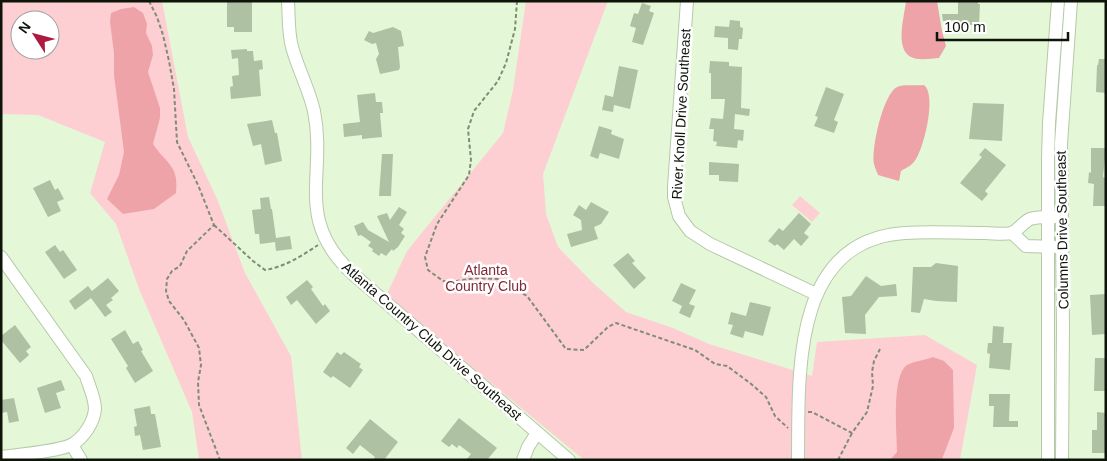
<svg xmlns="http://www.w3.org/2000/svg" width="1107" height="461" font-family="Arial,sans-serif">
<rect width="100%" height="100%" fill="#e4f8d8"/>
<!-- green -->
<g fill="#fecfd2" fill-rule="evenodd">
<path d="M1,1H162L188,137L218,201L245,273L291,356L302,460H199L192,412L139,289L116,224L90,193L105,142L38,115L1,114ZM20,20H50V50H20Z"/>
<path d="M526,1H608L543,174L546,214L558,247L593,283L626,312L673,328L709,344L812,376L817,342L925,335L977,365L960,460H584L386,296L407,251L503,133L513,90Z"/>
<path d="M800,196L820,213L812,222L792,205Z"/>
</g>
<!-- water -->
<g fill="#eea3a9">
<path d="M906,1H937L942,31L946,46L939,58C933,58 926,60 919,59C892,57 904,19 906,1Z"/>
<path d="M134,7L143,13L147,24L146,33L152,46L153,55L148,72L160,108V118L153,144C167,165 179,165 176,193L154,209L123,214L107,199L119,175L124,152L114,75V53L110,22L111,13L121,9Z"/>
<path d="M924,85C937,95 924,147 916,159C912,166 907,167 901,171L899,181L878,175C877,172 875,168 874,164C871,149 883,94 897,87C904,84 916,86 924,85Z"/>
<path d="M933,357L944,361L953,370L954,428L942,459L890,460L897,452C897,433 891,376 907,365C914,361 926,360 933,357Z"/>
</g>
<!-- building -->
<g fill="#aec1a3">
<path d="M227,1H252V32H234V27H227Z"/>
<path d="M958,1H978V4H980L979,25H966V22H958V20L943,21L942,14H958Z"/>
<path d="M642,3L651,6L649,11L654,13L643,45L632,42L636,28L630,26L634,13L638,14Z"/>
<path d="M730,20L740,21V27L743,28L742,39H739L738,50L728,49V38L714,37L715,26L729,27Z"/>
<path d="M393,27L401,31L404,46L398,47L400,67L399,70L380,74L376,59L379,54L376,43L372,44L364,40L369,31L373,33Z"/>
<path d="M247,49V51H253L254,61L262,60L263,69L259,70L261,96L231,99L230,87L233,86L232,76L239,75L238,58L232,59L231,50Z"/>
<path d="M1099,59H1106V93L1096,92L1097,65H1098Z"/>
<path d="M710,61L729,62V66L742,67L741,108L750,109L749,116L735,114L734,129L744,130L743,141L738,140L737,148L716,146L717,142L713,141L714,129H709L711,118L723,119L725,99H711V73H709Z"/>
<path d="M619,66L638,70L630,109L614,105L613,112L602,110L605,95L613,97Z"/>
<path d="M826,87L844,94L834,120L838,122L834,133L814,126L818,117L815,116Z"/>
<path d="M375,93L376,102H382L383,113H380L382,137L362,139V135L344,137L343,124L360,122L357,95Z"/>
<path d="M973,103L1004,104L1002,141L969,139Z"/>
<path d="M272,120L275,133H277L282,161L265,165L261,144L253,146L247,124Z"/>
<path d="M599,126L612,130L611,134L624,139L619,159L600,153L598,159L590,156Z"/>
<path d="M985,148L1006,165L985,191L988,194L982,201L960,183L982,157L979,155Z"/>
<path d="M1091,148H1106L1103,177L1106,178V206H1093L1094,184L1088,183L1089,172L1091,173Z"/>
<path d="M382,154H393L391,196H379Z"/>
<path d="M709,162L739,164L738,182L719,181V175H709Z"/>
<path d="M50,180L55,190L58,188L64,199L57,202L61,211L48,217L33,188Z"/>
<path d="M269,197L271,209H272L276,238L290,236L292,249L276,251L275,242L260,244L259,234H255L252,210L261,209L260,198Z"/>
<path d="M591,202L609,212L601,224L594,227L598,239L571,247L567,234L582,230L581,220L573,215L579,205L586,210Z"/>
<path d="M399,207L407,212L399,225L404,229L401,233L405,236L398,247L393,251L392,249L386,256L381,253L379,256L372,251L373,249L368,246L371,242L361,235L358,236L354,226L363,222L368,230L389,242L377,216L387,213L390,220Z"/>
<path d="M799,213L811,224L804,233L809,237L801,246L794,239L784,250L777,244L775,246L768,241L779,228L783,231Z"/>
<path d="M55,245L60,252L63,250L77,270L64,279L45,252Z"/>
<path d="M628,253L635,261L632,263L646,278L634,289L613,265Z"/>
<path d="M936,263L958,266L957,302L936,301L924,299L920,313L911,312L913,267H931Z"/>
<path d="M866,276L881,286L896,284L897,296L879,297L865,315L866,334L845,333L842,297L851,296Z"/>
<path d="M108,278L119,291L111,298L113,300L106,305L112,312L105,317L91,298L75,310L69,301L88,286L92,291Z"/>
<path d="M307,280L313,287L311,289L323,306L325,304L330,311L316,324L297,300L291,305L286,297Z"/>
<path d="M681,283L696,290L689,304L695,306L690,318L679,313L682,306L672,301Z"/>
<path d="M1106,294V334L1092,335L1090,295Z"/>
<path d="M750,302L771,307L763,336L745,331L743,338L730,334L733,325L728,324L731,312L746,316Z"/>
<path d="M15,325L31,347L26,351L29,355L20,363L1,340V336Z"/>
<path d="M993,326L1004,327L1003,343H1012L1010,370L989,368L990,354L987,353L988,343H992Z"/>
<path d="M125,330L133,344L138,341L143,350L141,351L153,371L135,383L126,368L128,366L111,339Z"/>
<path d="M337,352L341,355L344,352L361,364L359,367L363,370L350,388L333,376L331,378L323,372Z"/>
<path d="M1095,358H1106V391H1094Z"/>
<path d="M61,380L65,390L56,393L61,408L45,413L37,388Z"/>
<path d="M989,394H1010L1009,421H1018V427H993L994,406H989Z"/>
<path d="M14,398L19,421L9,423L7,412L1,413V400Z"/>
<path d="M150,406L151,414H155L161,447L143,450L140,435L135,436L134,427L137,426L134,409Z"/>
<path d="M1097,412L1106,413V453H1092V430H1097Z"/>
<path d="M459,418L497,448L487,460H466L471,454L459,445L457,448L452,444L449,447L441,441Z"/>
<path d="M370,419L398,442L384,460H373L375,457L360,445L353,454L346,448Z"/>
</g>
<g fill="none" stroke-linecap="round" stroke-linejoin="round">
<defs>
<g id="minor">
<path d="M288,1C289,16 288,32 292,47C298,69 309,89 314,111C327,176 293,220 354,275L569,460"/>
<path d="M687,1L674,187V197L679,216L690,231L710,244L816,294"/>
<path d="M1012,233L1026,246L1057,247"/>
<path d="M1,257L86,376C89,386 95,398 95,409C94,422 84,437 73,444C62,451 16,455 1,457"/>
<path d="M72,445L81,460"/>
<path d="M523,460L528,447L537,433"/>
<path d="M798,460C799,377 790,240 905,233C931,231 958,233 985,233C993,233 1004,235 1011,233C1018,231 1023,222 1030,219C1037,216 1048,217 1056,217"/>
<path d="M1048,460V159L1049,123L1058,1"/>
<path d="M1062,460L1063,327L1061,144L1071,1"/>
</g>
</defs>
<!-- minor casing -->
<use href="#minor" stroke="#b5c9aa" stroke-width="14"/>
<!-- path -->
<g stroke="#7f8d77" stroke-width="2" stroke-dasharray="4 2.5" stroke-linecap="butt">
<path d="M149,1L157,17L163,35L169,61L174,89L177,142L198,185L214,225L187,251L180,266L172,271L167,279L166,291L169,301L184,320L199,348L201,365L198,382L199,405L220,460"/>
<path d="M517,1L515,29L506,63L498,81L474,111L468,129L471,160L469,175L437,224L425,257L428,270L443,281H457L476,278L499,279L527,296L566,349L584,350L608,327L616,323L695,350L715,364L727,366L750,383L766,397L775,416L788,428"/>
<path d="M214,225L253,261L265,270C284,267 302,256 318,245"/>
<path d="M808,412H812L852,433L867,412L873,386L872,372L874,361L880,349"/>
<path d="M838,460L852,433"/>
</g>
<!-- minor -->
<use href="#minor" stroke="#fff" stroke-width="12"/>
</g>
<g text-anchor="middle" stroke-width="5" stroke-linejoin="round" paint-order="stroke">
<!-- street labels -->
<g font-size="14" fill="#0d1409" stroke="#fff">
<text transform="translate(681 114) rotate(-87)" y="5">River Knoll Drive Southeast</text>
<text transform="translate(1062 230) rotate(-91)" y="5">Columns Drive Southeast</text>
<text transform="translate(432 341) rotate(41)" y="5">Atlanta Country Club Drive Southeast</text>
</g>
<!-- park labels -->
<g font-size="14" fill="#802a38" stroke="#fff">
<text x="486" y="275">Atlanta<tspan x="486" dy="16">Country Club</tspan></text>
</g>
</g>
<!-- border -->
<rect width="1107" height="461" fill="none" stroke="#0d1409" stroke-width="5"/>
<!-- north arrow -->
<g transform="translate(35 35) rotate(306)"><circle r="24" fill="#ffffff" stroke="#9ea19d"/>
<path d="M0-4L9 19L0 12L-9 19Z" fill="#ad193f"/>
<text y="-8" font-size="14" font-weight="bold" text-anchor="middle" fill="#0d1409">N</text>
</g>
<!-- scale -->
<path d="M937 32v8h131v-8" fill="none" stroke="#0d1409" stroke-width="2.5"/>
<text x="944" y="32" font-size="15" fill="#0d1409" stroke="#ffffff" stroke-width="4" paint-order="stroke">100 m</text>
</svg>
